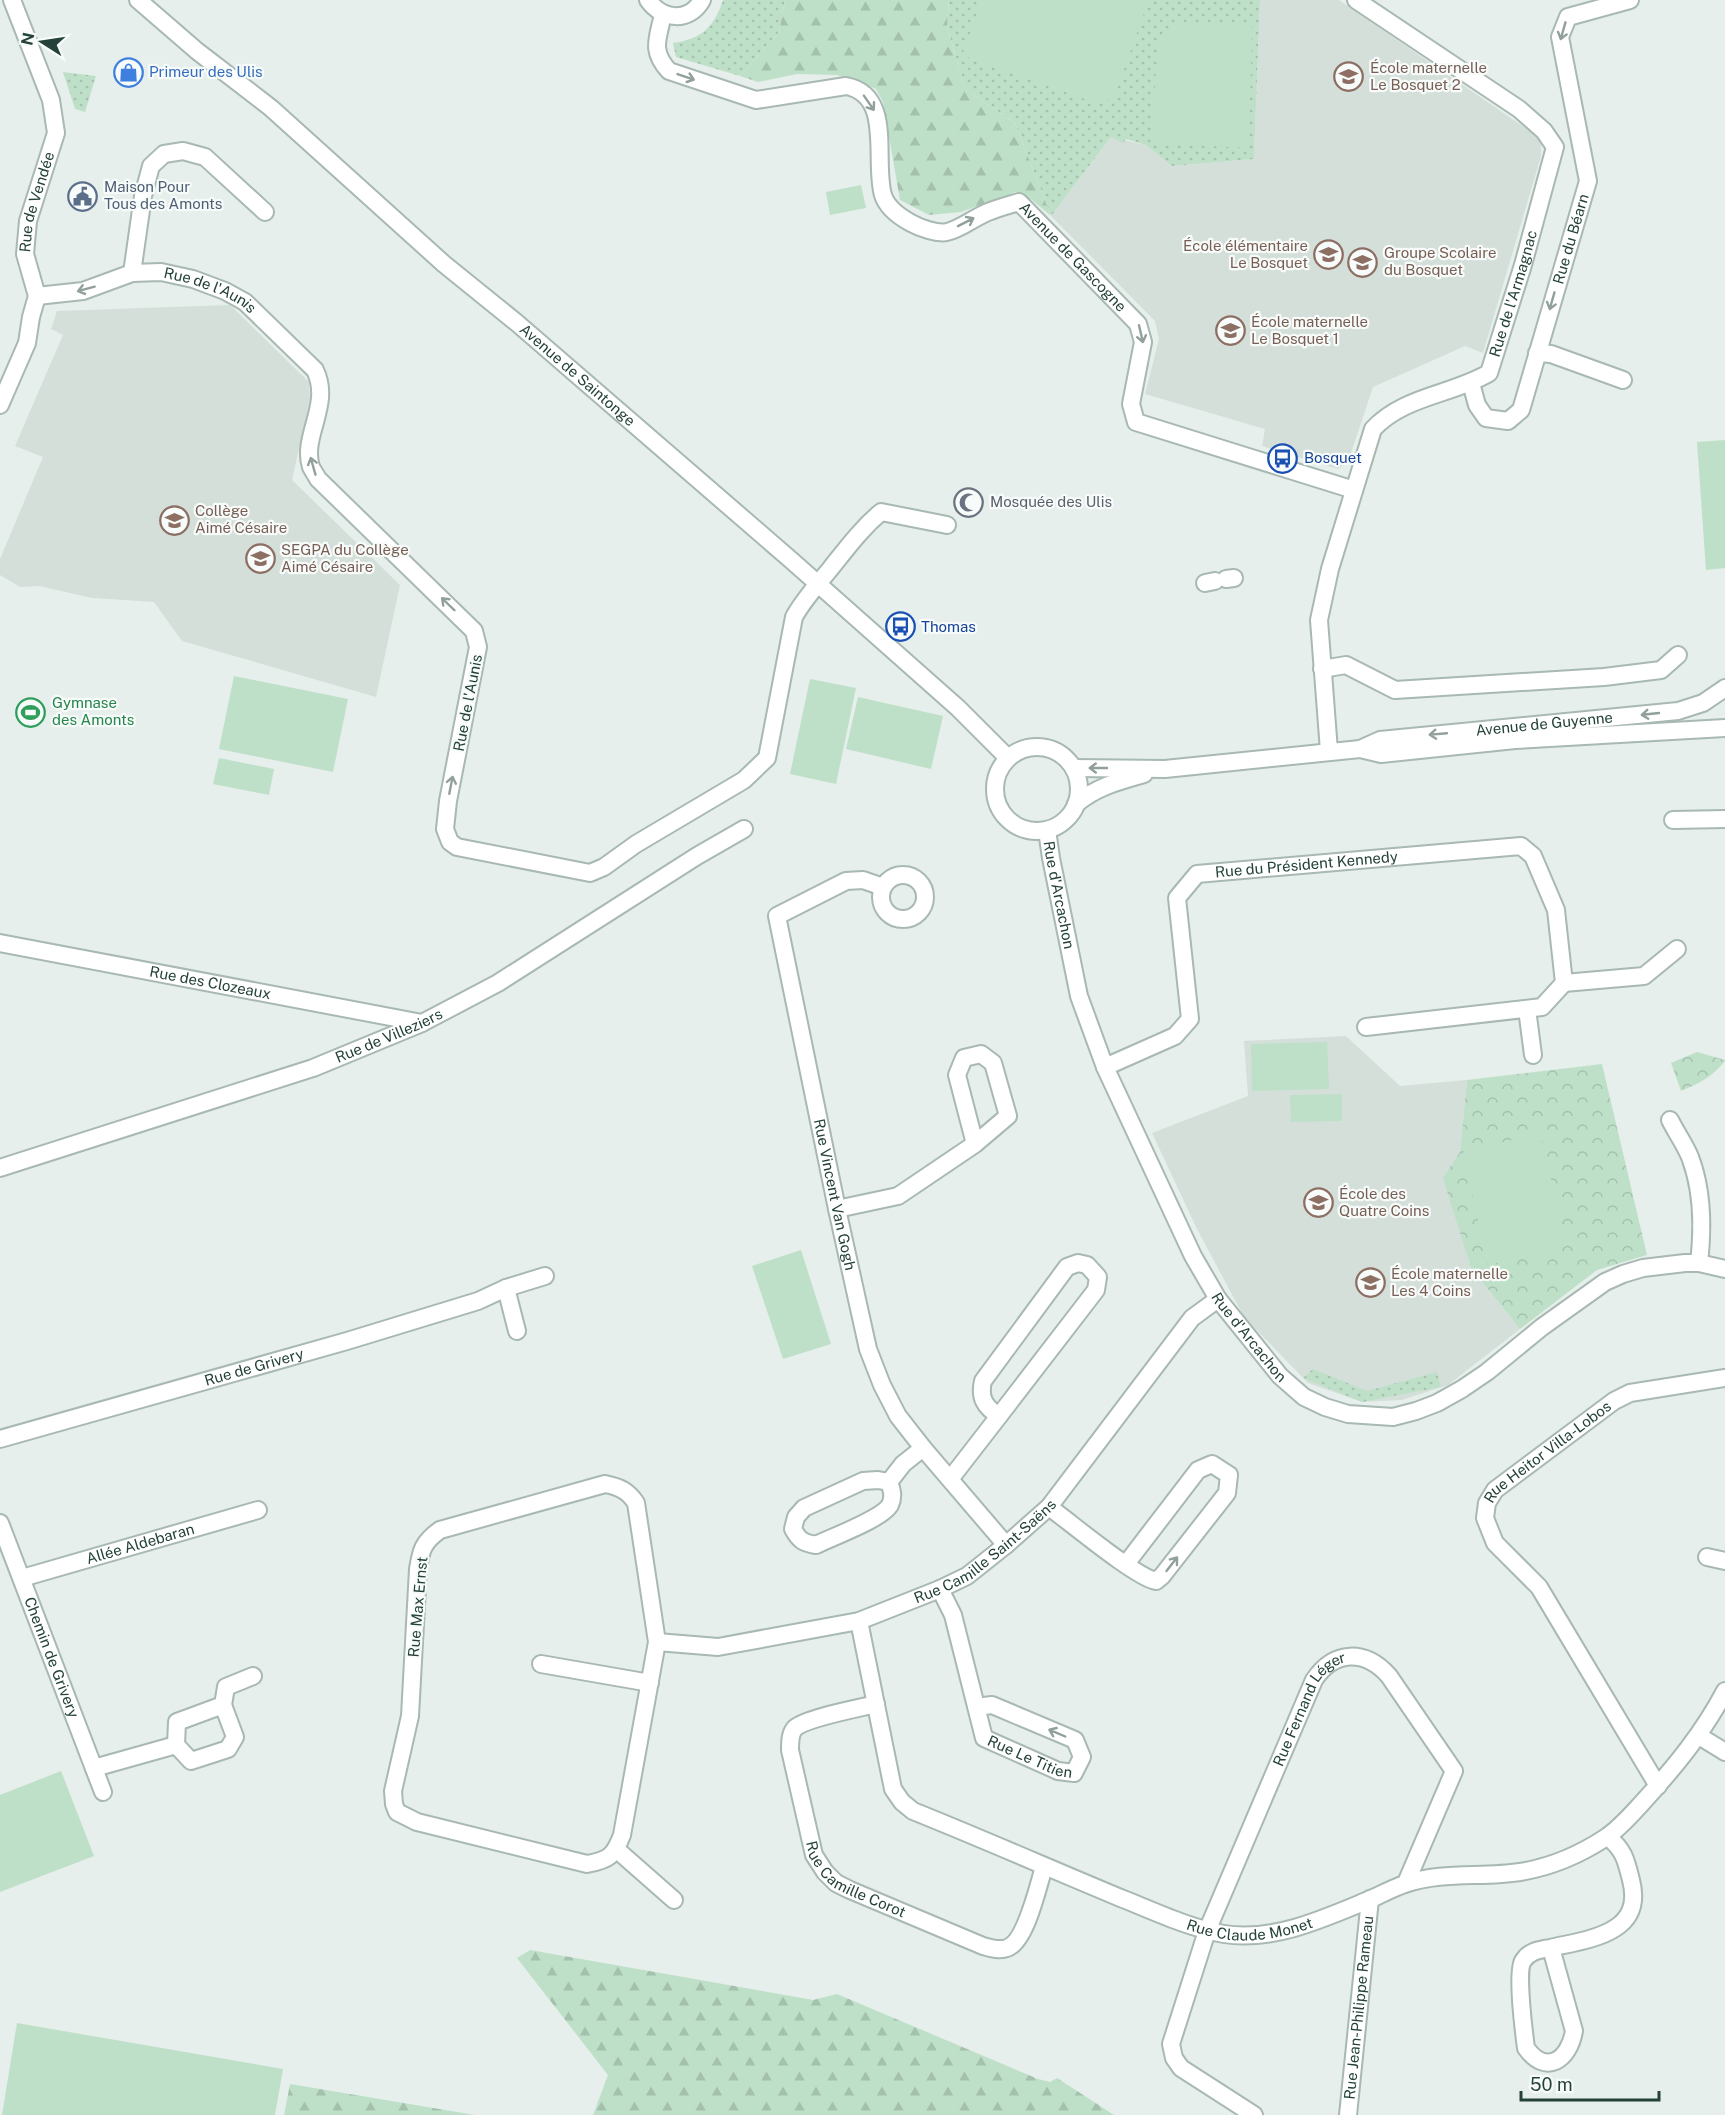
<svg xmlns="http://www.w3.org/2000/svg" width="1725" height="2115" font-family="'Public Sans',sans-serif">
<defs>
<pattern id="grass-dots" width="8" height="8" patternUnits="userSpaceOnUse" patternTransform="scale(1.5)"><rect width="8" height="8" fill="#bfe0c8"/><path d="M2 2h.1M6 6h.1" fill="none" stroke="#a4c1ad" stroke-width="1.8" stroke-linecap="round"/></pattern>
<pattern id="forest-firs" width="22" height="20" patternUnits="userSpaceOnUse" patternTransform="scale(1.5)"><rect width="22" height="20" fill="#bfe0c8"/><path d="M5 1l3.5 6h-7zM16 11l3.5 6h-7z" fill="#a4c1ad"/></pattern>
<pattern id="park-crowns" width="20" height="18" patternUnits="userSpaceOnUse" patternTransform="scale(1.5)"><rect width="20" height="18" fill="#bfe0c8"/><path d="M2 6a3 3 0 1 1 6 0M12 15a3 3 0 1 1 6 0" fill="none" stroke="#a4c1ad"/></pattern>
</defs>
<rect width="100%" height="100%" fill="#e6efeb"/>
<!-- built -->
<g fill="#d4dfda">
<path d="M1260,0H1339L1534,134L1541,143V156L1483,353L1465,346L1373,387L1348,462L1338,469L1262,446L1265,429L1145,394L1159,339L1155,321L1051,216L1111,137L1146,145L1173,166L1254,159Z"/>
<path d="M230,305L309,382L310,399L292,480L400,585L376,697L182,641L154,602L92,598L39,586L20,587L0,575V559L43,457L15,446L63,335L51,329L57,311Z"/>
<path d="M1346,1036L1400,1086L1467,1080L1460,1152L1444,1178L1471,1268L1520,1329L1448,1385L1402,1400L1362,1402L1308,1383L1244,1317L1196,1227L1152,1133L1248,1096L1244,1041Z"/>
</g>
<!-- grass -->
<g fill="url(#grass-dots)">
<path d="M723,0H785L779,32L740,76L676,57L673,43C701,39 714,28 723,0Z"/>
<path d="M949,0H1260L1254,159L1172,166L1146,145L1126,139L1123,143L1111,137L1051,216L1015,123L965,89L947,27Z"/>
<path d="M63,72L96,76L85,112L75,109Z"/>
<path d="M1313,1369L1367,1391L1437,1372L1441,1387L1362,1402L1303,1378Z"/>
</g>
<!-- forest -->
<g fill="url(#forest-firs)">
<path d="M785,0H949L947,27L965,89L1015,123L1051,216L1032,200L1016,192L961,212L929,215L900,200L883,102L876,89L858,81L837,75L797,74L758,82L740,76L779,32Z"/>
<path d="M530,1950L813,2000L837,1994L1038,2079L1050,2082L1057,2078L1114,2115H593L608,2075L517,1958Z"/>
<path d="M290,2084L475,2115H284Z"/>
</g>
<!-- park -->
<g fill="url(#park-crowns)">
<path d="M1697,1052L1725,1060V1061C1712,1077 1700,1083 1681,1091L1671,1063Z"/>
<path d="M1602,1064L1647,1255L1597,1270L1520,1329L1471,1268L1443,1178L1460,1152L1467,1080Z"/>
</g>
<!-- pitch -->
<g fill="#bfe0c8">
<path d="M982,0H1149L1114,97L1098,104L962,55Z"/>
<path d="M1172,24H1252L1249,148L1151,143L1158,41Z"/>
<path d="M861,185L866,208L830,215L826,192Z"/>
<path d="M1725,440V568L1706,570L1697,442Z"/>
<path d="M234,676L348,699L333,772L219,749Z"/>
<path d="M810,679L856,688L836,784L790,774Z"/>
<path d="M858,697L943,716L931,769L846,749Z"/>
<path d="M219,758L274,769L269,795L213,784Z"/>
<path d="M1327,1042L1329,1089L1252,1091L1251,1044Z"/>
<path d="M1342,1094V1121L1291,1122L1290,1095Z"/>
<path d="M1540,1133L1567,1246L1488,1265L1463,1152Z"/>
<path d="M801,1250L831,1344L783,1359L752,1266Z"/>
<path d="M61,1771L94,1856L0,1892V1795Z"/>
<path d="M17,2023L283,2069L275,2115H2Z"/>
</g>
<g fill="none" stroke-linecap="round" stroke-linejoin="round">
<defs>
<g id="minor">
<path id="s1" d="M138,0L197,51L271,108L444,264L517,323L791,560L958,708L1008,758"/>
<path d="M648,0C662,20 689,23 702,0"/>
<path id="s2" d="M663,14C658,39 650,50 669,71L756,100L846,86C894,95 873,160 883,195C887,208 900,217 911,223C920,228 937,234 947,232C961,229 975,217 988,212C998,208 1009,205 1019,202L1138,324L1143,342L1131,404L1136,422L1354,490"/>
<path d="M132,273L143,196L151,166L164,154L183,151L205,157L265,212"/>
<path id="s3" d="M37,296L83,291L132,273L161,272L193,279L225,291L245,302L315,370C332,405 301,436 311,467C313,471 316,475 318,479L474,631L478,647L448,801L445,829L450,842L457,847L590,873L604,867L636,844L744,780L767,758L794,617C804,599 818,584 831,568C847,548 861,529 881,512L947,525"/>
<path d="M1537,353L1551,354L1623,380"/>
<path id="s4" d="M1471,383L1477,405L1486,418L1508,421L1521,410L1588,181L1560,37L1568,17L1630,0"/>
<path id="s5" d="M0,405L27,343L31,317L37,296L25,254L28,221L56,133L51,100L12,0"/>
<path d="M1226,579L1234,578"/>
<path d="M1205,583L1215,581"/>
<path d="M1322,669L1346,665L1395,690L1604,677L1661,670L1678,655"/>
<circle cx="1037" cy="789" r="42"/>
<path d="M1360,749L1381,754L1515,740L1725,728"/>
<path id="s6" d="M1329,751L1319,620L1330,569L1373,429C1404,396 1451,395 1489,373L1523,265L1555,147L1544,131L1519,109L1356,0"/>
<path id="s7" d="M1074,768L1165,769L1360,749L1380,740L1678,711L1703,703L1725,688"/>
<path d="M1076,804C1096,787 1119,781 1144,774"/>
<path d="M1673,820L1725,819"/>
<path id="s8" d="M1047,830L1051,858L1079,996L1105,1067L1193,1256L1218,1299L1280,1376L1304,1397L1325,1407L1348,1414L1393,1417L1416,1411L1437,1403L1462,1389L1487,1372L1542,1327L1605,1282L1623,1274L1643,1268L1685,1263H1699L1725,1269"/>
<circle cx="903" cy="897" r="22"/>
<path id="s9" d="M883,887L863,880L846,881L777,916L837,1209L868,1349L882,1385L898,1416L923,1448L1006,1545"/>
<path id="s10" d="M0,943L422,1023"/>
<path d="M1564,983L1644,976L1677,949"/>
<path d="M1527,1009L1533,1055"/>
<path id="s11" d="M1105,1067L1175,1036L1190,1019L1177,898L1197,874L1521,846L1533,856L1556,910L1564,983L1542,1007L1366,1027"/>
<path d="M1670,1120C1676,1132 1685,1145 1690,1157C1703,1191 1703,1229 1699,1263"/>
<path id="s12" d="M0,1168L313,1068L422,1023L498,983L697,856L744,829"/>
<path d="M837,1209L898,1196L975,1144L957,1075L964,1058L981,1054L993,1063L1008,1116L975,1144"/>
<path d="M1078,1263L1087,1265L1098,1277L1096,1290L999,1416C985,1407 979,1398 983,1381L1067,1267Z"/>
<path d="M506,1288L517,1331"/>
<path id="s13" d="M0,1439L347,1341L478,1301L506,1288L545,1276"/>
<path d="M951,1478L999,1416"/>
<path d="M878,1480L889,1482C892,1490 894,1497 890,1505C882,1519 832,1537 816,1545C803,1543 799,1540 793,1529L796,1517L804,1508L863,1481Z"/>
<path d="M889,1482L903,1464L923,1448"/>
<path d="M605,1484C620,1487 628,1491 636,1503L657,1642L622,1835C614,1856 609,1860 587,1864L417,1822L397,1812L394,1804L393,1791L410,1716L418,1569C421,1550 423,1542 440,1530Z"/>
<path d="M1049,1507C1070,1522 1135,1577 1156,1581L1162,1576L1227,1493L1229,1475L1212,1464L1198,1470L1126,1564"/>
<path id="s14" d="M0,1523L103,1792"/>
<path d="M1707,1557L1725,1561"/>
<path id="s15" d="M22,1578L258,1510"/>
<path id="s16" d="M940,1589L953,1615L984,1738L1058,1771L1074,1773L1082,1757L1075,1740L992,1705L976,1707"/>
<path id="s17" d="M859,1621L893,1789L902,1802L913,1811C983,1839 1053,1870 1123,1899C1156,1912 1189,1928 1224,1934C1274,1942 1325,1918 1371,1899C1382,1894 1393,1888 1405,1884C1442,1871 1482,1878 1520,1872C1551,1867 1579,1855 1605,1838C1619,1829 1631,1815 1642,1803C1674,1768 1703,1733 1725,1691"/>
<path id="s18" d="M657,1642L718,1647L859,1621L940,1589L967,1576L1006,1545L1049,1507L1192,1318L1218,1299"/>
<path d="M541,1664L650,1683"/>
<path id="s19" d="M876,1704C860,1708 806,1718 795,1728C790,1733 790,1743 790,1750L814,1855L825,1872L836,1883L850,1890L983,1946C991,1948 999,1951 1007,1948C1026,1942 1038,1886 1044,1867"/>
<path d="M223,1705L226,1687L253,1676"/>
<path d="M1699,1736L1725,1752"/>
<path d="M94,1768L176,1745L177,1722L223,1705L235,1737L228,1749L191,1761L176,1745"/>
<path id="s20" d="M1658,1786L1539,1587L1495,1543L1485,1518L1487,1503L1495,1490L1614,1401L1630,1393L1725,1378"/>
<path d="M616,1849L674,1900"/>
<path d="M1551,1948L1574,2031C1569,2060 1546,2076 1526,2048C1524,2033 1516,1971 1523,1961C1529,1951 1539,1950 1550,1948C1589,1939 1645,1934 1631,1880C1626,1860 1624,1850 1608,1837"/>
<path id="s21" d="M1254,2115L1181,2068L1174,2058L1171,2044L1207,1931L1314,1680C1334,1650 1365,1649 1389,1676L1454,1771L1406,1883"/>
<path id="s22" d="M1348,2115L1370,1899"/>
</g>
</defs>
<!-- minor casing -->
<use href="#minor" stroke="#a8b8b2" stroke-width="20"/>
<!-- minor -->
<use href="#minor" stroke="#fff" stroke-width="16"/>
</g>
<!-- one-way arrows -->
<defs><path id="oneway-shaft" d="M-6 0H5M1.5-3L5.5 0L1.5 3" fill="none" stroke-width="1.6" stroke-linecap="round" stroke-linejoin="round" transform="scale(1.5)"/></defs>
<g stroke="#92a09c">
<use href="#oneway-shaft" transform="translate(1563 31) rotate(106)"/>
<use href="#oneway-shaft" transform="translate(686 77) rotate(19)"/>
<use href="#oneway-shaft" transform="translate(869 103) rotate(55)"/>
<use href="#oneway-shaft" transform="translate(966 222) rotate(-27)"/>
<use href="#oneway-shaft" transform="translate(86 289) rotate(165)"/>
<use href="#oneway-shaft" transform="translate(1552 301) rotate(106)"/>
<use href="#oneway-shaft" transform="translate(1141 334) rotate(77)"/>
<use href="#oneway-shaft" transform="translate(313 466) rotate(-106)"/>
<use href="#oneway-shaft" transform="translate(448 604) rotate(-136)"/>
<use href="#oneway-shaft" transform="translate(1650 714) rotate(174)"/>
<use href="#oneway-shaft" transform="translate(1438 734) rotate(175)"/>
<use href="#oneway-shaft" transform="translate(1098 768) rotate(180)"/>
<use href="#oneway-shaft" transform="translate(451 785) rotate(-79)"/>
<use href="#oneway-shaft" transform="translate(1172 1564) rotate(-52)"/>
<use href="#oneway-shaft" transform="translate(1057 1733) rotate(-157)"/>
</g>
<!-- icons -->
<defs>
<symbol id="shop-ring" viewBox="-11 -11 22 22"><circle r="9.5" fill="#f7fbf9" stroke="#3f7fe0" stroke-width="1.5"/><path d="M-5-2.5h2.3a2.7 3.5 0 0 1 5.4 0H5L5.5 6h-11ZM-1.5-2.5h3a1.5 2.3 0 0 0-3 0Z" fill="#3f7fe0"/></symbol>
<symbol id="school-ring" viewBox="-11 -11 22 22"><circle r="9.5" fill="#f7fbf9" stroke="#8d6e63" stroke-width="1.5"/><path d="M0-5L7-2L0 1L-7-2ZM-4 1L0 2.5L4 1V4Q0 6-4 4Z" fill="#8d6e63"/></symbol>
<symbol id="civic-ring" viewBox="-11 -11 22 22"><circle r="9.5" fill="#f7fbf9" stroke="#5c6f8a" stroke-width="1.5"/><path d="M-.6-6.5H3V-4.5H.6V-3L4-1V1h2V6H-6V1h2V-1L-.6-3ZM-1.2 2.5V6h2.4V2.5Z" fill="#5c6f8a"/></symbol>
<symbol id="bus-ring" viewBox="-11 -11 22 22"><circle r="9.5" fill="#f7fbf9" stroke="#1a4fb4" stroke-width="1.5"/><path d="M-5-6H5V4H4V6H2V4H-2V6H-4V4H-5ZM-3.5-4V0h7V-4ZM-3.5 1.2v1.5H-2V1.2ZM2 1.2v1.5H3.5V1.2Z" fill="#1a4fb4"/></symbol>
<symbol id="mosque-ring" viewBox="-11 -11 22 22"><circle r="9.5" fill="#f7fbf9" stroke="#6b7280" stroke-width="1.5"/><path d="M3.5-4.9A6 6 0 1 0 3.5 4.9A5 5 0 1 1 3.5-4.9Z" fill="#6b7280"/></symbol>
<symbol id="stadium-ring" viewBox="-11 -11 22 22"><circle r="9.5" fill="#f7fbf9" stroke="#2e9e5b" stroke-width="1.5"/><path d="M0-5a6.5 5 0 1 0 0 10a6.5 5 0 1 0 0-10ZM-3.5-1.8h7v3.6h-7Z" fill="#2e9e5b"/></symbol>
</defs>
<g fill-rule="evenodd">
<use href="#shop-ring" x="112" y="56" width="33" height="33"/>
<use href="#school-ring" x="1332" y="60" width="33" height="33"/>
<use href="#civic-ring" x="66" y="180" width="33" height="33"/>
<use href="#school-ring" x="1312" y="238" width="33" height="33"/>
<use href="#school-ring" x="1346" y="246" width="33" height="33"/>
<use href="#school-ring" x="1214" y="314" width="33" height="33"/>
<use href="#bus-ring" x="1266" y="442" width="33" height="33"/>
<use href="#mosque-ring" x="952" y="486" width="33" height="33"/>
<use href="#school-ring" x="158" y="504" width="33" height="33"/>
<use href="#school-ring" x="244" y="542" width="33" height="33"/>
<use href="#bus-ring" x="884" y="610" width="33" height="33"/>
<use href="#stadium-ring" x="14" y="696" width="33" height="33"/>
<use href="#school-ring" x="1302" y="1186" width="33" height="33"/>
<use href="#school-ring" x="1354" y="1266" width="33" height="33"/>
</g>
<g text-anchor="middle" stroke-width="4.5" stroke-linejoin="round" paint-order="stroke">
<!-- education labels -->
<g font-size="15" fill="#785e54" stroke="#f7fbf9" text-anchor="start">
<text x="1370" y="73">École maternelle<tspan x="1370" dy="17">Le Bosquet 2</tspan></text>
<text x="1308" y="251" text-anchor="end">École élémentaire<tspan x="1308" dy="17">Le Bosquet</tspan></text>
<text x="1384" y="258">Groupe Scolaire<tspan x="1384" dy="17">du Bosquet</tspan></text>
<text x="1251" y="327">École maternelle<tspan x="1251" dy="17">Le Bosquet 1</tspan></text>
<text x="195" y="516">Collège<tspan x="195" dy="17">Aimé Césaire</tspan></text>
<text x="281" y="555">SEGPA du Collège<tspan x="281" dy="17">Aimé Césaire</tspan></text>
<text x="1339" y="1199">École des<tspan x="1339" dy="17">Quatre Coins</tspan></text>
<text x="1391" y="1279">École maternelle<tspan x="1391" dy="17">Les 4 Coins</tspan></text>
</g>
<!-- shop labels -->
<g font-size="15" fill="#366cbe" stroke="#f7fbf9" text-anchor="start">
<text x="149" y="77">Primeur des Ulis</text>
</g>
<!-- service labels -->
<g font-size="15" fill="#4e5e75" stroke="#f7fbf9" text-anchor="start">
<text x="104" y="192">Maison Pour<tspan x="104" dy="17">Tous des Amonts</tspan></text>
</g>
<!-- street labels -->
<g font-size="15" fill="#24423a" stroke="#f7fbf9">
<text dy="5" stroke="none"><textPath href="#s5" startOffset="213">Rue de Vendée</textPath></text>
<text dy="5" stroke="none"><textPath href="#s4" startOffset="256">Rue du Béarn</textPath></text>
<text dy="5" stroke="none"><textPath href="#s2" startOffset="602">Avenue de Gascogne</textPath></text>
<text dy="5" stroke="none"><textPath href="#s6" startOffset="543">Rue de l'Armagnac</textPath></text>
<text dy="5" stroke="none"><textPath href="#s3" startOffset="180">Rue de l'Aunis</textPath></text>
<text dy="5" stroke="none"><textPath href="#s1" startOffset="578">Avenue de Saintonge</textPath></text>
<text transform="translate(468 703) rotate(-79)" y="5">Rue de l'Aunis</text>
<text dy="5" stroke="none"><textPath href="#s7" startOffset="474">Avenue de Guyenne</textPath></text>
<text dy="5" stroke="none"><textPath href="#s11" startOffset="362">Rue du Président Kennedy</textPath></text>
<text dy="5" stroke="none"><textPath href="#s8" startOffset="66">Rue d'Arcachon</textPath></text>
<text dy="5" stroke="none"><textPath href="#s10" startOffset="214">Rue des Clozeaux</textPath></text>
<text dy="5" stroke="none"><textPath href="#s12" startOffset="411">Rue de Villeziers</textPath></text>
<text dy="5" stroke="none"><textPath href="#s9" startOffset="400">Rue Vincent Van Gogh</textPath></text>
<text dy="5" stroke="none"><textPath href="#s8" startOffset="552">Rue d'Arcachon</textPath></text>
<text dy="5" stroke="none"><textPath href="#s13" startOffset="264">Rue de Grivery</textPath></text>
<text dy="5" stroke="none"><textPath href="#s20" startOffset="416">Rue Heitor Villa-Lobos</textPath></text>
<text dy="5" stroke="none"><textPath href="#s15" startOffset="123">Allée Aldebaran</textPath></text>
<text dy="5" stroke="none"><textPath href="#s18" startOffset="350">Rue Camille Saint-Saëns</textPath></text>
<text transform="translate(418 1607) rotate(-85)" y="5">Rue Max Ernst</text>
<text dy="5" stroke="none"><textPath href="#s14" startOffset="144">Chemin de Grivery</textPath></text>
<text dy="5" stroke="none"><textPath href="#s21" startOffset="478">Rue Fernand Léger</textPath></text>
<text dy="5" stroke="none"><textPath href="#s16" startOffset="206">Rue Le Titien</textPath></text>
<text dy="5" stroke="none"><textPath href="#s19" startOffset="264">Rue Camille Corot</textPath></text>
<text dy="5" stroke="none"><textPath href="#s17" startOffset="562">Rue Claude Monet</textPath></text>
<text dy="5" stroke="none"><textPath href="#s22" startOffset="108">Rue Jean-Philippe Rameau</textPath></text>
</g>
<!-- transit labels -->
<g font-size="15" fill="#164399" stroke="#f7fbf9" text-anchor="start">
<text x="1304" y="463">Bosquet</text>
<text x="921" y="632">Thomas</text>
</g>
<!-- worship labels -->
<g font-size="15" fill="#5b616d" stroke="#f7fbf9" text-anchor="start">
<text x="990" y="507">Mosquée des Ulis</text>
</g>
<!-- leisure labels -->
<g font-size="15" fill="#27864d" stroke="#f7fbf9" text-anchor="start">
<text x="52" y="708">Gymnase<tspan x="52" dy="17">des Amonts</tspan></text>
</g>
</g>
<!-- north arrow -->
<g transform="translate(42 42) rotate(282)" stroke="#f7fbf9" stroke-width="4.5" paint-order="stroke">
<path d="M0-4.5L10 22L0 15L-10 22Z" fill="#24423a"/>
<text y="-9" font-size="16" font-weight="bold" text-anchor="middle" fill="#24423a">N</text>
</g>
<!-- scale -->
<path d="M1521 2091v9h138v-9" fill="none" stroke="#24423a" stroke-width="3"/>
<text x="1530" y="2091" font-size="18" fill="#24423a" stroke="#f7fbf9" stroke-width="4.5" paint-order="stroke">50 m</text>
</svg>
